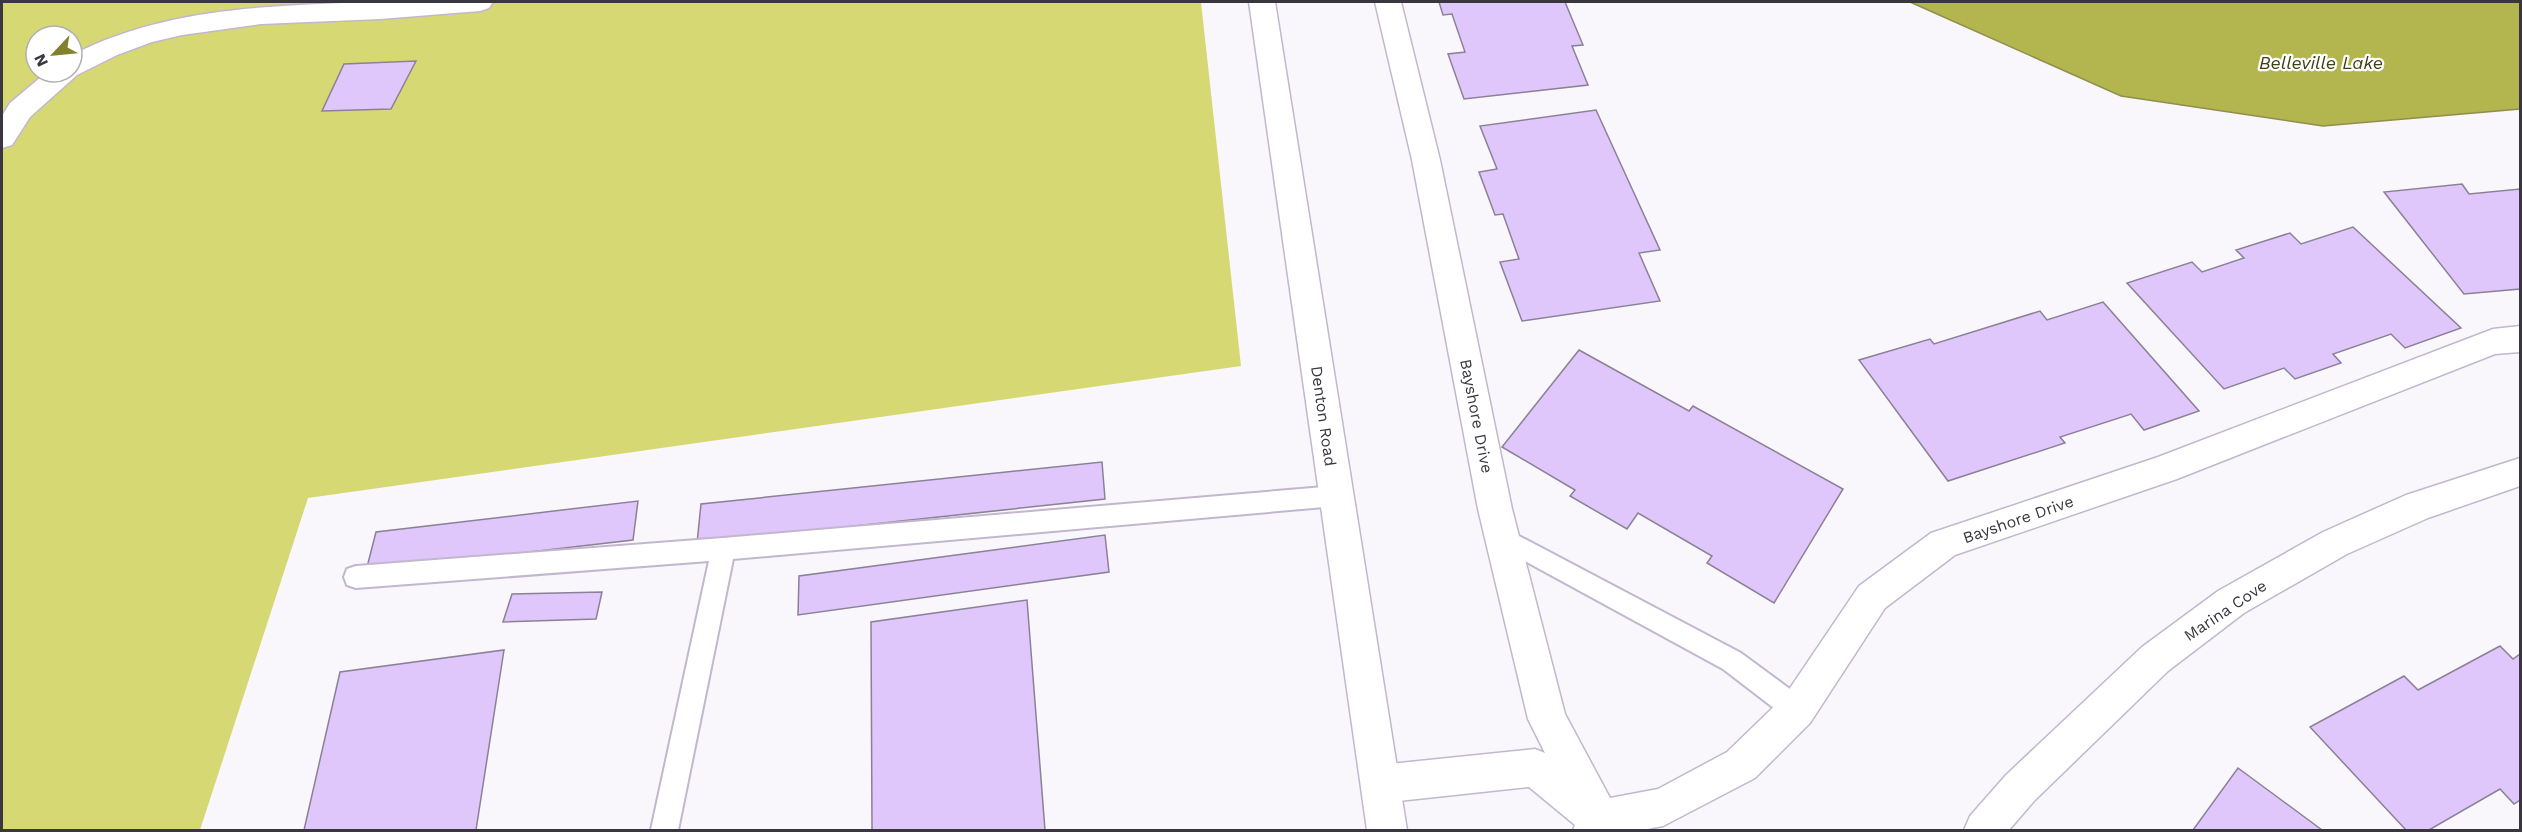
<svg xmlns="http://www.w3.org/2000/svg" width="2522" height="832" font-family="'Work Sans',sans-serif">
<rect width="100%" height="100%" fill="#f9f7fb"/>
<!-- green -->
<path fill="#d6d874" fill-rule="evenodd" d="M2,2H1201L1241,366L308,498L200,830H2ZM36,36H72V72H36Z"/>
<!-- water -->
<path fill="#b3b54e" stroke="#8f8f4a" stroke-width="1.5" d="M1910,2H2520V109L2323,126L2121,96Z"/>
<!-- building -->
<g fill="#dfc7fb" stroke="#8b8197" stroke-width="1.5">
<path d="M1439,2H1565L1583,45L1572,46L1588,85L1464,99L1448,54L1465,52L1452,14L1443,15Z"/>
<path d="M416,61L391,109L322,111L344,64Z"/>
<path d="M1596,110L1660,250L1639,253L1660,301L1522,321L1500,262L1519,259L1503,214L1495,215L1479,172L1497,169L1480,126Z"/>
<path d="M2462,184L2469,194L2520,189V289L2464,294L2384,192Z"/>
<path d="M2353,227L2461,328L2405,348L2391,334L2333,354L2341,363L2295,379L2284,368L2224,389L2127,283L2192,262L2202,272L2244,258L2236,250L2290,233L2301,244Z"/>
<path d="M2103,302L2199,411L2144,430L2131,414L2060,437L2065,443L1948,481L1859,360L1930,339L1934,344L2040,311L2047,320Z"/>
<path d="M1579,350L1689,411L1693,406L1843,489L1774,603L1707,563L1712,556L1638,513L1627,529L1570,496L1575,490L1502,447Z"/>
<path d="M1102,462L1105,499L697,543L701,504Z"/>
<path d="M638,501L633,540L366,571L376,532Z"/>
<path d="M1105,535L1109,572L798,615L799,576Z"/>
<path d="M602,592L596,619L503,622L512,594Z"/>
<path d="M1027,600L1045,830H872L871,622Z"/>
<path d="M2500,646L2513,659L2520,654V800L2514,804L2500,789L2429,830H2406L2310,727L2404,676L2418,690Z"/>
<path d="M504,650L476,830H304L340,672Z"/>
<path d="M2238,768L2322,830H2193Z"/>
</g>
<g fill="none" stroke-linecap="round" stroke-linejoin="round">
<defs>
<g id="service">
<path d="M1336,486L1344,489L1348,496L1344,503L1336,506L733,559L678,830H651L709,561L356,588L347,585L344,577L347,569L356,566L723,538Z"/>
<path d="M1502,527L1741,653L1806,701L1810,710L1806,719L1797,722L1788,719L1723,669L1494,544L1490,537L1494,530Z"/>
</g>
<g id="minor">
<path d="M372,2H493L489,8L480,11L380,19L261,24L182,35L152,42L117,55L77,75L30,117L12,145L2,148V116L10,103L47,72H72V55C166,7 269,6 372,2Z"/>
<path d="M1375,2H1401L1440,160L1512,509L1565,714L1610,798L1658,789L1727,752L1784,697L1859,586L1931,533L2158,457L2493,329L2520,326V352L2495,354L2177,479L1955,555L1885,608L1810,723L1755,778L1663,826L1642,830H1573L1575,825L1529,787L1380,803L1366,797L1361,784L1366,771L1380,765L1535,749L1545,753L1528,719L1478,509L1412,160Z"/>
<path d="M2520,458V486L2428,518L2347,554L2244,613L2168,671L2034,801L2009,830H1964L1970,816L2006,775L2142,647L2218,591L2323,532L2406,495Z"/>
</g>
<path id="tertiary" d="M1249,2H1275L1407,830H1367Z"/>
</defs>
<!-- service casing -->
<use href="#service" stroke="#c2b7ce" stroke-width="4"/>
<!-- minor casing -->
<use href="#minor" stroke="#c2b7ce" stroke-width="3"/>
<!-- tertiary casing -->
<use href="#tertiary" stroke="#c2b7ce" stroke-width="3"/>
<!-- service -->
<use href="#service" fill="#fff" fill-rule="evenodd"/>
<!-- minor -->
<use href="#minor" fill="#fff" fill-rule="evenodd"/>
<!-- tertiary -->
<use href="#tertiary" fill="#fff" fill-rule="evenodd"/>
</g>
<g text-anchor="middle" stroke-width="4.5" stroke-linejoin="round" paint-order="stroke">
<!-- street labels -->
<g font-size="16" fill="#3a363f" stroke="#fff">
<text transform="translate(1324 416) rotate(82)" y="6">Denton Road</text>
<text transform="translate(1477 416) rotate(79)" y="6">Bayshore Drive</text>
<text transform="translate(2018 519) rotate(-19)" y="6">Bayshore Drive</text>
<text transform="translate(2225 610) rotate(-34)" y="6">Marina Cove</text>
</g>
<!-- water labels -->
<g font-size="18" font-style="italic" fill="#3f3f14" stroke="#fff">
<text x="2321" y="69">Belleville Lake</text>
</g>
</g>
<!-- border -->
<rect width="2522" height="832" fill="none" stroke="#3a363f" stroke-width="6"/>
<!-- north arrow -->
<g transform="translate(54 54) rotate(244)"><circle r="28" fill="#ffffff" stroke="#b0afb2" stroke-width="1.5"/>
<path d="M0-4.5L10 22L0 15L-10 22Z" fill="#81822b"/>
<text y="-9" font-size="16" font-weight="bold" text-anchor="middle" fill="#3a363f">N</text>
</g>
</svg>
